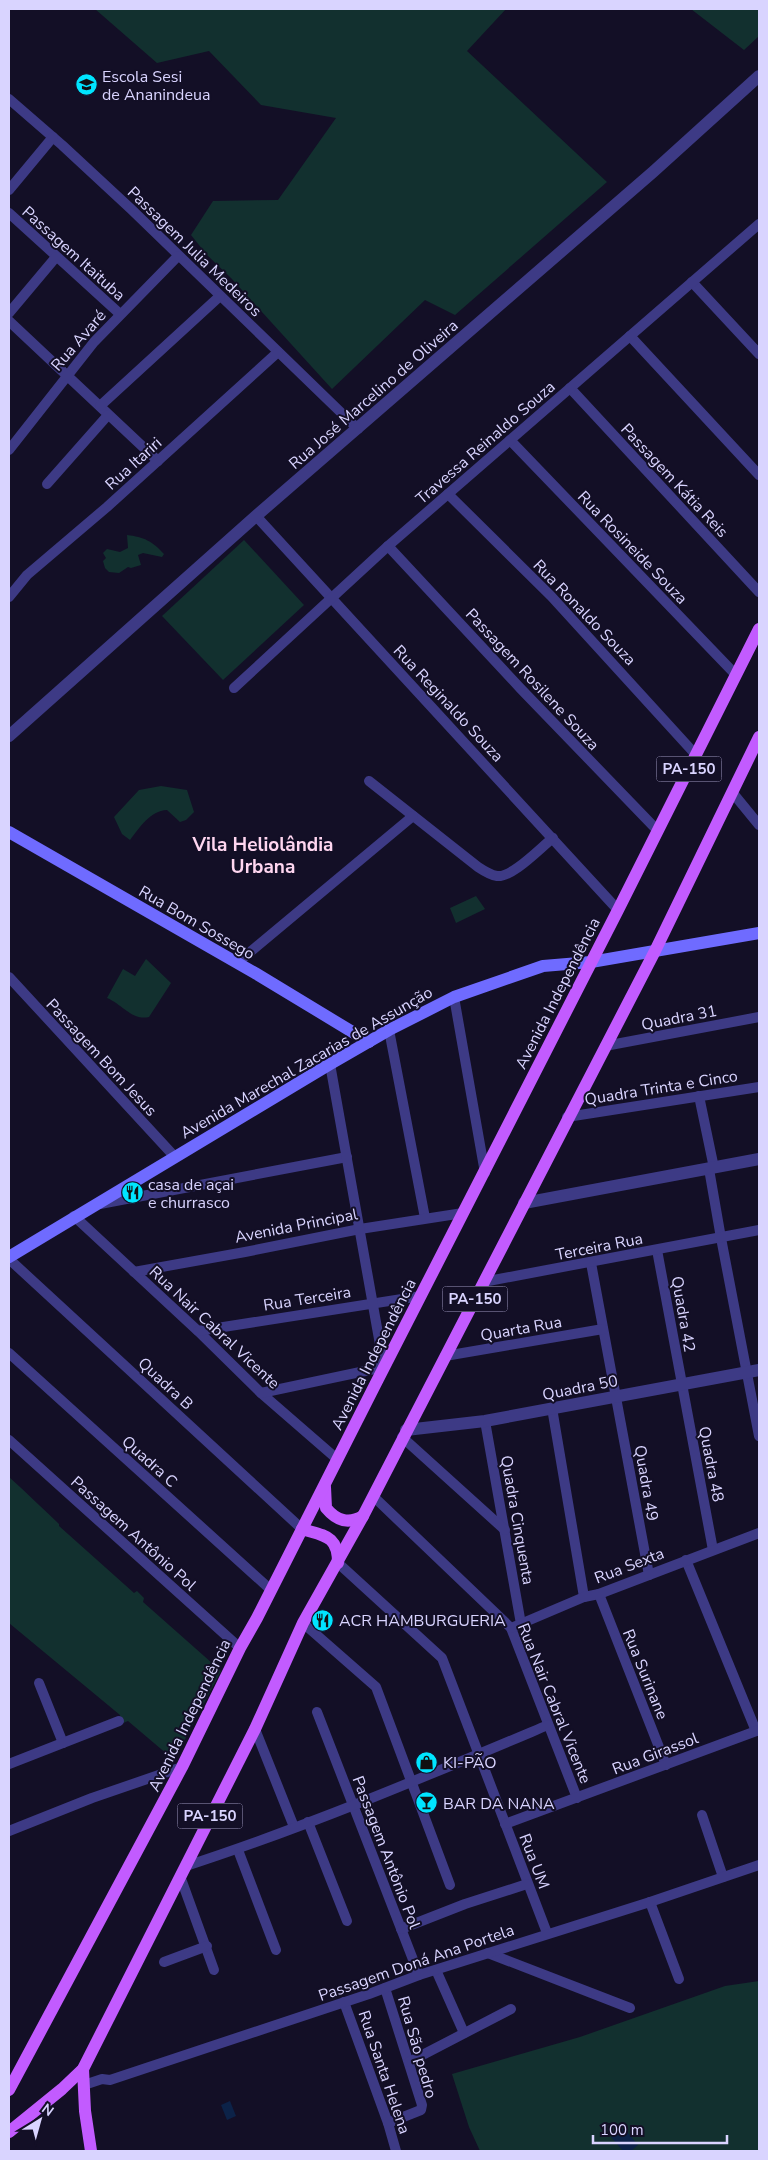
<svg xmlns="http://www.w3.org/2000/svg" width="768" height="2160" font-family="'Nunito Sans',sans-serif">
<rect width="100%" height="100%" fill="#130f26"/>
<!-- green -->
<g fill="#12302f">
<path d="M95,9H506L467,51L607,182L455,315L425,300L332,389L231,278L207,255L191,235L213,201L278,200L336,118L261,105L209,51L157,63Z"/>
<path d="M691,9H759V36L744,50Z"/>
<path d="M127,535C144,537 152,541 164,554L162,557L143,553L138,555L141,565L131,568L128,567L119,573L109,572L105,568L103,561L106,558L103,553L107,549L120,552L128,548Z"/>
<path d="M244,540L304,605L223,680L162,616Z"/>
<path d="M161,786L187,790L194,812L186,820L180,822L167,810C150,811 140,827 130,840L122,834L114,817L139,790Z"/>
<path d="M476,896L485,909L456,923L450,908Z"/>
<path d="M146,959L171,983L149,1017C132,1021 122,1004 107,998L123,969L135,976Z"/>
<path d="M9,1477C27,1493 43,1509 59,1524V1526L134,1593L137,1591L144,1598L143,1602L221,1671L174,1760L128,1721L121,1724L120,1715L9,1623Z"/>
<path d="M759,1981V2151H480L469,2127L452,2074L580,2037L725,1986Z"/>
</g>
<!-- water -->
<g fill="#0c2248">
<path d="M230,2101L236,2116L227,2120L221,2105Z"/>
<path d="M624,2128L638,2145L631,2151H623L611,2137Z"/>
</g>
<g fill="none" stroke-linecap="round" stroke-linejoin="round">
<!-- minor -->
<g stroke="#3d3a85" stroke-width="10">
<path d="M9,99L62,145L131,209L358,429"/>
<path d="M9,190L53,137"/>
<path d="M9,213L120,314"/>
<path d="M692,282L759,354"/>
<path d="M9,313L56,257"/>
<path d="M9,321L158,461"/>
<path d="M630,336L759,475"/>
<path d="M570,388L759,592"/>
<path d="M100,406L220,296"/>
<path d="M510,440L736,675"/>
<path d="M9,450L94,342L178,256"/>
<path d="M47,484L108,415"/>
<path d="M448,494L551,596L696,755"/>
<path d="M256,516L618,910"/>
<path d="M388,546L521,689L658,831"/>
<path d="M9,597L27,575L107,507L278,352"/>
<path d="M234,688L388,546L759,224"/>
<path d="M369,781L478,867C484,871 490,875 497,876C512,878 540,848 553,838"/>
<path d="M732,792L759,825"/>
<path d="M237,963L413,816"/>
<path d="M9,977L174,1156"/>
<path d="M454,997L485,1173"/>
<path d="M389,1030L425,1218"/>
<path d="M605,1046L759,1017"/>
<path d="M699,1096L714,1168"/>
<path d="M567,1117L759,1087"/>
<path d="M709,1169L721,1238L759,1436"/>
<path d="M100,1204L347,1157"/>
<path d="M74,1216L198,1331L261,1393L337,1459"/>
<path d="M657,1250L713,1550"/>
<path d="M9,1259L302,1529"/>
<path d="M591,1263L649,1575"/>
<path d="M134,1272L245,1252L360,1229L463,1213"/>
<path d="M483,1282L759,1230"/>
<path d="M198,1331L421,1296"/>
<path d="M9,1353L271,1590"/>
<path d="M445,1356L603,1329"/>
<path d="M261,1393L384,1367L330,1064"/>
<path d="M552,1408L584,1597"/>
<path d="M485,1421L521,1624"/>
<path d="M402,1437L505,1530"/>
<path d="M9,1440L240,1648"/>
<path d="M373,1496L511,1628L577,1798"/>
<path d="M686,1560L756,1731"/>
<path d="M338,1563L442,1658L547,1933"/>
<path d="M599,1594L666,1765"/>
<path d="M303,1623L376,1687L450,1885"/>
<path d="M511,1628L584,1597L599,1594L759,1533"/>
<path d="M39,1683L63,1743"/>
<path d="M317,1712L419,1975"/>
<path d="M255,1729L294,1827"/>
<path d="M9,1764L119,1721"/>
<path d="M702,1815L723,1877"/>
<path d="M308,1822L347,1921"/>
<path d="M505,1824L759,1730"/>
<path d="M9,1831L92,1798L182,1767"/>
<path d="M238,1850L276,1950"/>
<path d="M186,1866C309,1826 429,1775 548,1725"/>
<path d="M180,1876L214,1970"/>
<path d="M650,1902L679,1979"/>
<path d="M401,1929L465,1904L527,1884"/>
<path d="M488,1953L630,2008"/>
<path d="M164,1962L207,1946"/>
<path d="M436,1970L464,2033"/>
<path d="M385,1988L422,2105L421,2110L388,2123"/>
<path d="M344,2002L388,2123L396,2151"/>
<path d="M409,2062L511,2009"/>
<path d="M84,2085L102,2079L110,2080L369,1994L419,1975L650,1902L759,1865"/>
</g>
<!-- tertiary -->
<g stroke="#3d3a85" stroke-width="12">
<path d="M9,736L256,516L653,172L759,76"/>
<path d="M524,1203L759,1159"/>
<path d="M406,1430L485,1421L759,1370"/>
</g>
<!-- secondary -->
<g stroke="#6f6bff" stroke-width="12">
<path d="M9,832L255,973L369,1042"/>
<path d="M9,1257L330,1064L389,1030L454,997L543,966L591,962L759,933"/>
</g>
<!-- primary -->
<g stroke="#c25bff" stroke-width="12">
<path d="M325,1487L326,1508C336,1520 348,1525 363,1516"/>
<path d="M302,1529C324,1536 338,1535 338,1563"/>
<path d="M83,2069L85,2111L91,2151"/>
<path d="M9,2090L182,1767L240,1648L257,1618L375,1385L618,910L759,629"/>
<path d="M9,2132L62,2089L83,2069L255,1729L303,1623L363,1516L655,951L759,737"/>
</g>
</g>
<!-- icons -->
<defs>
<symbol id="university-disc" viewBox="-11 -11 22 22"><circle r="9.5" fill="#00e5ff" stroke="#130f26"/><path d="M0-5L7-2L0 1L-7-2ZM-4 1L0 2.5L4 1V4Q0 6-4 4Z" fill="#111"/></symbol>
<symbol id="restaurant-disc" viewBox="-11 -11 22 22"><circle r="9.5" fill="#00e5ff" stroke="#130f26"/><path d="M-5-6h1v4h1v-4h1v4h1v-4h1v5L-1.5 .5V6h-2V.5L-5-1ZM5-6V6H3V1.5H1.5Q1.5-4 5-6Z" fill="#111"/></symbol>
<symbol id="shop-disc" viewBox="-11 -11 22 22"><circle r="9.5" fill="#00e5ff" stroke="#130f26"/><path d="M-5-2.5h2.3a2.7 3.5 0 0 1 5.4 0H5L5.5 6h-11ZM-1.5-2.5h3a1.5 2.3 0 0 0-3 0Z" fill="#111"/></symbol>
<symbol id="bar-disc" viewBox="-11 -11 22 22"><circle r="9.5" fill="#00e5ff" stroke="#130f26"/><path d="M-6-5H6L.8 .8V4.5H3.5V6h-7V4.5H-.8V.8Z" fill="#111"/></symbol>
</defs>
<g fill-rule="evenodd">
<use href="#university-disc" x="74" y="72" width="25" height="25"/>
<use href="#restaurant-disc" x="120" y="1180" width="25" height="25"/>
<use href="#restaurant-disc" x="310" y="1608" width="25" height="25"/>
<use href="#shop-disc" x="414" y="1750" width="25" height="25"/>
<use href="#bar-disc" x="414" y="1790" width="25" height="25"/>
</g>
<g text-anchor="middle" stroke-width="4" stroke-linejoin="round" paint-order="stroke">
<!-- shield labels -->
<g fill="#130f26" stroke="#9e99be" stroke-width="1">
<rect x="656.5" y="756.5" width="65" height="25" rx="4"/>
<rect x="442.5" y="1286.5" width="65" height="25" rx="4"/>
<rect x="177.5" y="1803.5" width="65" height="25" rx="4"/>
</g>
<g font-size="15" font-weight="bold" fill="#d9d4ff">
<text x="689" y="774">PA-150</text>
<text x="475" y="1304">PA-150</text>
<text x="210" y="1821">PA-150</text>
</g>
<!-- poi labels -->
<g font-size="16" fill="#d9d4ff" stroke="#130f26" text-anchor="start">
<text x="102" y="82">Escola Sesi<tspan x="102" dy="18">de Ananindeua</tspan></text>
<text x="148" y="1190">casa de açai<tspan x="148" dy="18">e churrasco</tspan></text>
<text x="339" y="1626">ACR HAMBURGUERIA</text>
<text x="443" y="1768">KI-PÃO</text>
<text x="443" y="1809">BAR DA NANA</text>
</g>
<!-- street labels -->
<g font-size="16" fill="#d9d4ff" stroke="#130f26">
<text transform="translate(195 251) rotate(44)" y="6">Passagem Julia Medeiros</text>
<text transform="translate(74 253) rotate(42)" y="6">Passagem Itaituba</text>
<text transform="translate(78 340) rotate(-49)" y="6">Rua Avaré</text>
<text transform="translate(373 394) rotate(-41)" y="6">Rua José Marcelino de Oliveira</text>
<text transform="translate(485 442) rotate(-41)" y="6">Travessa Reinaldo Souza</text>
<text transform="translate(133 463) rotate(-42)" y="6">Rua Itariri</text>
<text transform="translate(675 480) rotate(47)" y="6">Passagem Kátia Reis</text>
<text transform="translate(633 547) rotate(46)" y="6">Rua Rosineide Souza</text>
<text transform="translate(585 612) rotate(46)" y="6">Rua Ronaldo Souza</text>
<text transform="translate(533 679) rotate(47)" y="6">Passagem Rosilene Souza</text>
<text transform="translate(449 703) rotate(47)" y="6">Rua Reginaldo Souza</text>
<text transform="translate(197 922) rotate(30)" y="6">Rua Bom Sossego</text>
<text transform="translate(557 993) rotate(-63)" y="6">Avenida Independência</text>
<text transform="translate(679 1017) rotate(-11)" y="6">Quadra 31</text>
<text transform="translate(102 1057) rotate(47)" y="6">Passagem Bom Jesus</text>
<text transform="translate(306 1062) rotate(-30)" y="6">Avenida Marechal Zacarias de Assunção</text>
<text transform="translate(661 1087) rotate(-9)" y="6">Quadra Trinta e Cinco</text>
<text transform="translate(296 1225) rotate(-11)" y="6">Avenida Principal</text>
<text transform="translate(599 1246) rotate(-11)" y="6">Terceira Rua</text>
<text transform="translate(307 1298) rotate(-9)" y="6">Rua Terceira</text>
<text transform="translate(684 1314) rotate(80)" y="6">Quadra 42</text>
<text transform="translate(215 1327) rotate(43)" y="6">Rua Nair Cabral Vicente</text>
<text transform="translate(521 1328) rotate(-10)" y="6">Quarta Rua</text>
<text transform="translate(373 1354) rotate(-63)" y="6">Avenida Independência</text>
<text transform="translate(166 1383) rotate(43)" y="6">Quadra B</text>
<text transform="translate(580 1387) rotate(-11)" y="6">Quadra 50</text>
<text transform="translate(150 1461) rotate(42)" y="6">Quadra C</text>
<text transform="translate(712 1464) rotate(79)" y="6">Quadra 48</text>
<text transform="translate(647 1483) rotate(80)" y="6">Quadra 49</text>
<text transform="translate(518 1520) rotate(80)" y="6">Quadra Cinquenta</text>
<text transform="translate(134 1533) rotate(42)" y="6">Passagem Antônio Pol</text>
<text transform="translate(629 1565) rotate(-21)" y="6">Rua Sexta</text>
<text transform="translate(646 1674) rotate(68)" y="6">Rua Surinane</text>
<text transform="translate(555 1703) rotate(68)" y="6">Rua Nair Cabral Vicente</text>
<text transform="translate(189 1715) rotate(-64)" y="6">Avenida Independência</text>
<text transform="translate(655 1753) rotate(-21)" y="6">Rua Girassol</text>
<text transform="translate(387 1852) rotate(69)" y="6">Passagem Antônio Pol</text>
<text transform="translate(535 1861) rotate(69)" y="6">Rua UM</text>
<text transform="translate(416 1962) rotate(-19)" y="6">Passagem Doná Ana Portela</text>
<text transform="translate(418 2047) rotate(74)" y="6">Rua São pedro</text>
<text transform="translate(385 2072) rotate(71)" y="6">Rua Santa Helena</text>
</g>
<!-- quarter labels -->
<g font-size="19" font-weight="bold" fill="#ffd6f0" stroke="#130f26">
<text x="263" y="851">Vila Heliolândia<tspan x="263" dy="22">Urbana</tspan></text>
</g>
</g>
<!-- border -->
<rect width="768" height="2160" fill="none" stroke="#d9d4ff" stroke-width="20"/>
<!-- north arrow -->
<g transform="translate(40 2120) rotate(37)" stroke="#130f26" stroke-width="4" paint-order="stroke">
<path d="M0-4L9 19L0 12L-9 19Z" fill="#d9d4ff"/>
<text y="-8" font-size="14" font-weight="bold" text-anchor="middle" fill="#d9d4ff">N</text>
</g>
<!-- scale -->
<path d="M593 2135v8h134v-8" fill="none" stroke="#d9d4ff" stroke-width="2.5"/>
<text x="600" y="2135" font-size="15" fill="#d9d4ff" stroke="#130f26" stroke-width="4" paint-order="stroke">100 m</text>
</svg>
